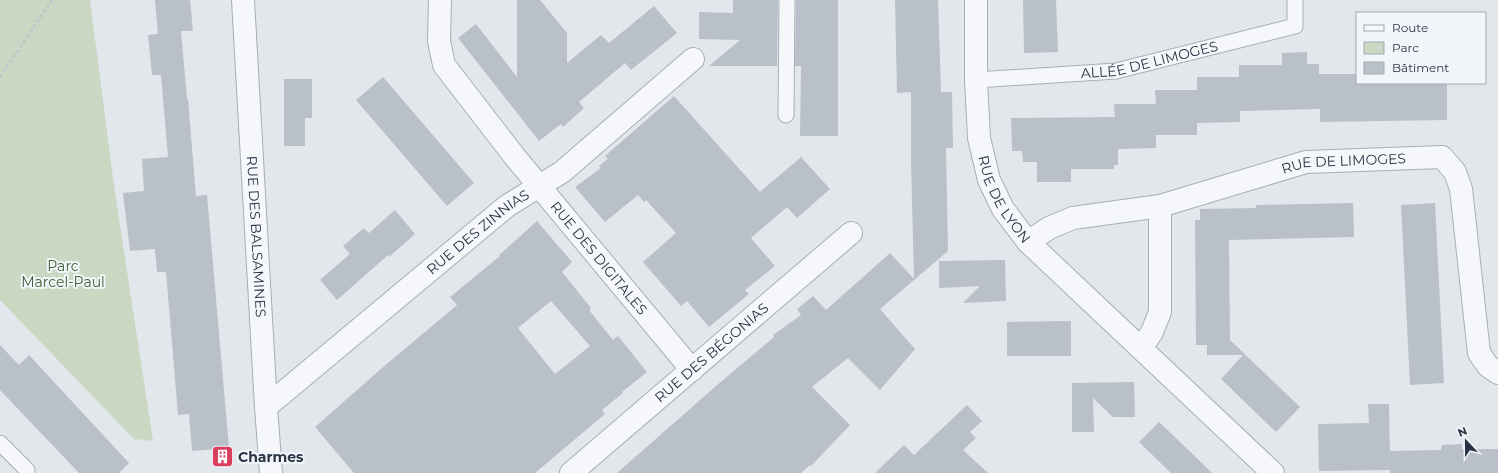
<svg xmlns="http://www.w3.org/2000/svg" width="1498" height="473" viewBox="0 0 1498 473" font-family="Montserrat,sans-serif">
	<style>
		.green { fill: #c9d7c3 }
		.building { fill: #b9c0ca; fill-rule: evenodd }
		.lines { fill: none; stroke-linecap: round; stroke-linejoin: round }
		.service-casing { stroke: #a6aeb7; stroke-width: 17 }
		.minor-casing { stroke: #a6aeb7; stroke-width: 24 }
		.path { stroke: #c0c4cb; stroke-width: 2.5; stroke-dasharray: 3 3; stroke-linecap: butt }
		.service { stroke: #f6f7fa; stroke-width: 15 }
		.minor { stroke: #f6f7fa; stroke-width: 22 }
		.labels { text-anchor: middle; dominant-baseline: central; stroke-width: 4; stroke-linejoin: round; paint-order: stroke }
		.street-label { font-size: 14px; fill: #283446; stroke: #f2f5f9 }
		.park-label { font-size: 14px; fill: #3f6334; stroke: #f2f5f9 }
		.poi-label { font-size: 14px; font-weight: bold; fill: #283446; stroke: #f2f5f9; text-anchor: start }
	</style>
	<rect width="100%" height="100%" fill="#e2e7ec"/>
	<!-- green -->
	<path class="green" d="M0 0H90L114 186 153 441 134 439 0 300Z"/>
	<!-- building -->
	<g class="building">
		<path d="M155 0H190L193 31H181L187 99H188L196 196 207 195 229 448 192 451 189 414 178 415 166 272H157L155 249 130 251 123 193 144 191 142 159 168 157 161 75H152L148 35 158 34Z"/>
		<path d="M517 0H540L567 33V63L601 35 609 43 654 6 677 33 631 70 625 63 579 102 584 108 563 127 561 124 539 141 458 38 476 24 517 77Z"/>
		<path d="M733 0H778L777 66H709L740 40 699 39V12L733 13Z"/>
		<path d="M796 0H838V136H800L801 66H795Z"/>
		<path d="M895 0H938L941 92H952L953 148H946L948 251 880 309 915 349 880 390 848 358 812 387 850 425 811 466 810 465 801 473H617L716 386 774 337 773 335 801 315 797 309 813 296 826 310 890 253 914 279 911 162V92L897 93Z"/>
		<path d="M1023 0H1056L1058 52 1024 53Z"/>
		<path d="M1307 52V64H1319V74H1357V83H1447V120L1320 122V109L1240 111V122L1197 123V135H1156V148L1118 149V165H1114V169H1071V182H1037V162H1023L1022 151H1012L1011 118 1115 117 1114 104H1156L1155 90H1197V77H1239V65H1282V53Z"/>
		<path d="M383 77 474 183 447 206 356 100Z"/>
		<path d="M284 79H312V118H305V146H284Z"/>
		<path d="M674 96 760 192 800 158V156L830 189 797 218 787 207 751 238 775 266 745 290 749 294 709 327 687 301 681 306 643 262 676 233 646 200 644 202 638 195 605 222 575 187 601 168 599 166 608 159 605 156Z"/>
		<path d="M1353 203 1354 237 1229 240 1230 340 1300 407 1276 432 1221 379 1243 355H1207V345H1196L1195 220H1200V209L1256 208V205Z"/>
		<path d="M1435 203 1444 383 1410 385 1401 205Z"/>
		<path d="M395 210 415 234 389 257 388 255 337 300 320 280 350 254 343 246 364 228 369 233Z"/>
		<path d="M537 221 572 262 562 272 591 308 589 310 613 340 618 336 647 372 622 392 623 393 602 410 605 414 535 473H354L315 427 382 368 457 305 450 297 500 256 499 255ZM551 301 590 346 555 374 518 328Z"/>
		<path d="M1005 260 1006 301 963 303 980 286 939 288V261Z"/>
		<path d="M1071 321V356H1007V322Z"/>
		<path d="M0 345 19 365 29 355 129 463 119 473H79L0 390Z"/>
		<path d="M1134 382 1135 417H1113L1093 398 1094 432H1072V383Z"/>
		<path d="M1368 404H1389L1390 459V451L1441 450 1442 445 1462 444V449H1498V473H1390V470L1319 471 1318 424 1369 423Z"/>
		<path d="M967 405 982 421 970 432 976 438 963 450 988 473H875L904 445 914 455Z"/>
		<path d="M1159 422 1177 439 1212 473H1171L1139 442Z"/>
	</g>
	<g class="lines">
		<defs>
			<g id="service">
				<path id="s1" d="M976 80 1116 71 1295 26V0"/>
				<path d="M786 115 787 0"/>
				<path d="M0 443 27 470V473"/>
			</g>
			<g id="minor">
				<path id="s2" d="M243 0 266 407 271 473"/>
				<path id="s3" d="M440 0 439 41 444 65 515 157 692 370"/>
				<path id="s4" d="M976 0V80L979 138 989 180 1003 209 1028 242 1273 473"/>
				<path id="s5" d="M1028 242 1049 228 1073 218 1160 206 1306 162 1442 157 1455 172 1461 189 1479 353 1488 366 1498 373"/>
				<path d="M1141 348 1152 332 1160 312V206"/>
				<path id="s6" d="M266 407 507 206 562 172 693 59"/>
				<path id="s7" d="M571 473 851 233"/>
			</g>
		</defs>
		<!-- service casing -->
		<use href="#service" class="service-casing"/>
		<!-- minor casing -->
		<use href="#minor" class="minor-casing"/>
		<!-- path -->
		<path class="path" d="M0 77 52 0"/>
		<!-- service -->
		<use href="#service" class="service"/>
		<!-- minor -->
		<use href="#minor" class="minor"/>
	</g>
	<!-- icons -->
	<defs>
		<symbol id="building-square" viewBox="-11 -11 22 22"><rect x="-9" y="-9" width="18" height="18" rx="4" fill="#db3d5c" stroke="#f2f5f9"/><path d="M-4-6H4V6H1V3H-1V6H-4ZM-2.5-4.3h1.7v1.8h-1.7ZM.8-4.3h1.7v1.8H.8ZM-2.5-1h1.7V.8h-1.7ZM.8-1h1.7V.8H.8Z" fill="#fff"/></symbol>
	</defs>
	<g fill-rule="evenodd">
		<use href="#building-square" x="210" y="444" width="25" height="25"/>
	</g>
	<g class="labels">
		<!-- street labels -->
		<g class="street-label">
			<text stroke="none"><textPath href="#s1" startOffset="175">ALLÉE DE LIMOGES</textPath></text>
			<text stroke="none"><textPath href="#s5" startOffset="329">RUE DE LIMOGES</textPath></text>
			<text stroke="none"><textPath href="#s4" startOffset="205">RUE DE LYON</textPath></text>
			<text stroke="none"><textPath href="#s6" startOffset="275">RUE DES ZINNIAS</textPath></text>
			<text stroke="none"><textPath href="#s2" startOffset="237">RUE DES BALSAMINES</textPath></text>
			<text stroke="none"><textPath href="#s3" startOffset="313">RUE DES DIGITALES</textPath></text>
			<text stroke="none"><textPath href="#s7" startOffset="185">RUE DES BÉGONIAS</textPath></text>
		</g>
		<!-- park labels -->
		<g class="park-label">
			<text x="63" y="266">Parc<tspan x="63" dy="16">Marcel-Paul</tspan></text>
		</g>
		<!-- poi labels -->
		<g class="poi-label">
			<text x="238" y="457">Charmes</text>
		</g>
	</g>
	<!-- legend -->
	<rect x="1356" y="12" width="130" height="72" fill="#f2f5f9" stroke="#a1a8b1"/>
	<rect x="1364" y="25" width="20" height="6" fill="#f6f7fa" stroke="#a1a8b1"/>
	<text x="1392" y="32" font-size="12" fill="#283446">Route</text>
	<rect x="1364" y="42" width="20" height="12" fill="#c9d7c3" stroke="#a1a8b1"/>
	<text x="1392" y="52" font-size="12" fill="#283446">Parc</text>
	<rect x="1364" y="62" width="20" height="12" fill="#b9c0ca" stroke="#a1a8b1"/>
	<text x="1392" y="72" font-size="12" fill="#283446">Bâtiment</text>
	<!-- north arrow -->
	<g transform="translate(1466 441) rotate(338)" stroke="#f2f5f9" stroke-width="3" paint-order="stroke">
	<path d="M0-3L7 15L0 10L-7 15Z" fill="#283446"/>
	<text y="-6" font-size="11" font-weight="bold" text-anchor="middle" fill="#283446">N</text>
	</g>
</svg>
